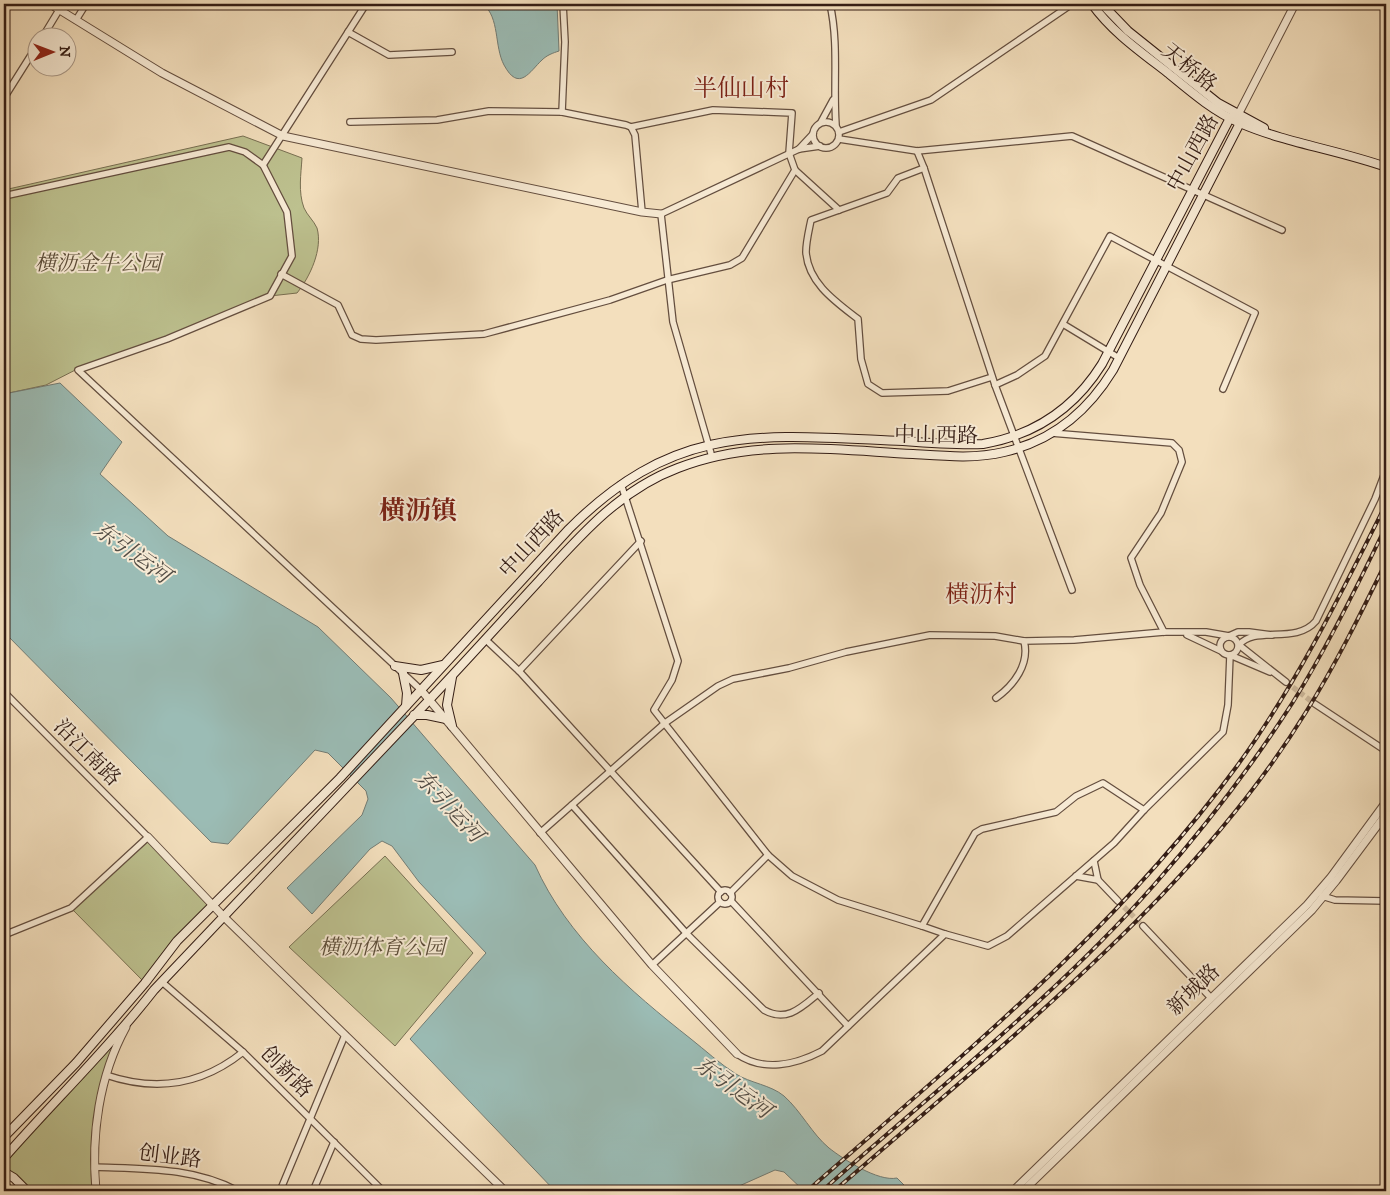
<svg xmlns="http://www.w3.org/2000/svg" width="1390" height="1195" viewBox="0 0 1390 1195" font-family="'IM FELL DW Pica','Noto Serif SC',serif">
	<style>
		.green { fill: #bdc18f; stroke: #786f52 }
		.water { fill: #9bbcb5; stroke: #727c75 }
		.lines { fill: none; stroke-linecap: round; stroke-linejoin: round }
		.minor-tunnel { stroke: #cdb89b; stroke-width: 5.5; stroke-dasharray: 5.5 3; stroke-linecap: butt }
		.minor-casing { stroke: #644e3f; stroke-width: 8 }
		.tertiary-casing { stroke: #644e3f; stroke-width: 9 }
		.secondary-casing { stroke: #341d15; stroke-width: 10 }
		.minor { stroke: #f7ead4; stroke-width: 5.5 }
		.tertiary { stroke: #f7ead4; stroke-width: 7 }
		.secondary { stroke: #f7ead4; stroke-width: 8 }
		.rail-casing { stroke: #341d15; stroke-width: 4 }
		.rail { stroke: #f7ead4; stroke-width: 2; stroke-dasharray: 5.5; stroke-linecap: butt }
		.labels { text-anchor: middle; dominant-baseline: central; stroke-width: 4; stroke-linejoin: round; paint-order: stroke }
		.street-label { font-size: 21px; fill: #341d15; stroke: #f7ead4 }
		.park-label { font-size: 21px; font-style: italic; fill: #5d4e3a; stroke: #f7ead4 }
		.water-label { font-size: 22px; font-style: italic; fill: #534d45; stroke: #f7ead4 }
		.quarter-label { font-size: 24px; fill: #7a1f14; stroke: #f7ead4 }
		.district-label { font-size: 26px; font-weight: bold; fill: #7a1f14; stroke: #f7ead4 }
	</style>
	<rect width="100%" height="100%" fill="#f3dfbd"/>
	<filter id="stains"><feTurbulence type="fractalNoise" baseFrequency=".004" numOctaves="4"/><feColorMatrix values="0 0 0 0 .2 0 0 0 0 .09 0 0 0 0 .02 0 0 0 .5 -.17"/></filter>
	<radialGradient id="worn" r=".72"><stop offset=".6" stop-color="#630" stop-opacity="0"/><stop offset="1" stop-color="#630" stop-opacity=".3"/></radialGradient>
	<!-- green -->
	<g class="green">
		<path d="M243 136 302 158C301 174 298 192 304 208 307 215 314 221 317 228 323 249 310 277 297 293L270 296 150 345 87 364 46 385 4 394V190Z"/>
		<path d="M148 837 213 903 145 983 71 908Z"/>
		<path d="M385 856 473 953 395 1046 289 947Z"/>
		<path d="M129 1022 115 1049 96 1127V1191H27L4 1171V1158Z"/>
	</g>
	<!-- water -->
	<g class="water">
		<path d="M483 4H557L559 51C553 53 547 55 542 60 530 71 519 93 504 65 494 46 500 18 483 4Z"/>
		<path d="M60 383 122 442 100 474 168 536 318 627 391 698 535 865C567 937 630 991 691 1039 705 1050 720 1064 736 1074 750 1083 771 1085 784 1096 801 1111 812 1134 829 1148 843 1159 878 1182 897 1178L910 1191H804L784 1172 775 1170 728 1191H555L410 1039 486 953 419 882 392 846 382 841 370 849 312 914 287 888 362 815 368 799 366 791 328 753 315 750 228 844 211 842 4 632V394Z"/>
	</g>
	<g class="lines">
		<!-- minor-tunnel -->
		<g class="minor-tunnel">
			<path d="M1286 682 1315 704"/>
			<path d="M1118 901 1143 926"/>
		</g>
		<defs>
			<g id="minor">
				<path d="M830 4C839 44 833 84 836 125"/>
				<path d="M76 20 86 4"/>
				<path d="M348 32 389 55 452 52"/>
				<path d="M42 38 59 10"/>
				<path d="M4 98 38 44"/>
				<path d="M562 112 565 42 563 4"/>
				<circle cx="826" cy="135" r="13"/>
				<path d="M350 122 437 120 489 111 562 112 626 125 631 127 635 135 642 212"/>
				<path d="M821 122 833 100"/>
				<path d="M839 132 931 100 1072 4"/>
				<path d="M839 139 917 151 1072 136 1282 230"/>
				<path d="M799 149 813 134"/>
				<path d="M917 151 924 168 995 385 1072 590"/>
				<path d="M263 165 366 4"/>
				<path d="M924 168 898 178 887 193 811 220C809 230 806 242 806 252 808 283 836 302 858 319L861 359 868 384 882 393 948 391 992 377"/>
				<path d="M795 170 839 210"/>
				<path d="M4 196 229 147 245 152 263 165 287 212 292 256 270 296 167 339 78 370 421 690"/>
				<path d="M281 274 338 305 352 335 361 339 376 340 484 334 610 300 667 280 730 265 742 258 795 170 789 153 792 113 713 110 631 127"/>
				<path d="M1063 324 1119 358"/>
				<path d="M995 385 1017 375 1045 356 1110 236 1255 313 1223 389"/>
				<path d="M1051 433 1172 443 1179 450 1182 462 1161 513 1131 558 1140 585 1164 632"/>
				<path d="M712 457 673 322 661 214 799 149 820 146"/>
				<path d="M621 484 678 661 672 680 654 710 768 855 792 876 838 900 922 926"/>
				<path d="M1187 635 1221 651"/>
				<circle cx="1229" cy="646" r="9"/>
				<path d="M485 639 519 671 721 892"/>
				<path d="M519 671 641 541"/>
				<path d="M1286 682 1239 645C1255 625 1296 645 1316 621L1375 499 1386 470"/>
				<path d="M4 692 148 837 71 908 4 935"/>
				<path d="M996 698C1014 685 1030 664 1024 641"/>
				<path d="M1315 704 1386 751"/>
				<path d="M572 805 687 934 764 1010C787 1023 802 1007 819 993"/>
				<path d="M540 833 665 723 718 686 733 679 789 668 846 652 930 635 995 636 1024 641 1074 640 1164 632H1206L1229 636 1238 632H1249L1272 635"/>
				<path d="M1076 876 1098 880 1094 861"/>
				<path d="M1098 880 1118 901"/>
				<circle cx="725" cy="897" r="7"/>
				<path d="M730 893 768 855"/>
				<path d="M1322 896 1335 900 1386 901"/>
				<path d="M731 901 848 1026"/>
				<path d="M1143 926 1211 998"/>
				<path d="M945 934 922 926 975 833 982 829 1056 812 1076 796 1103 783 1144 810"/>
				<path d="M652 965 720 902"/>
				<path d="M162 982 243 1052 383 1191"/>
				<path d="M737 1054C763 1072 795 1065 822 1051L945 934 988 946 1007 936 1114 843 1144 810 1223 732 1228 705 1230 655 1270 672"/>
				<path d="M106 1075C156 1092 202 1085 243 1052"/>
				<path d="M95 1167C144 1169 193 1167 238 1191"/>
				<path d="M280 1191 345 1035"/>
				<path d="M313 1191 334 1142"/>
			</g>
			<g id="tertiary">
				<path d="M50 4 162 73 283 136 642 212 661 214"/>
				<path d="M1239 113 1295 4"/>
				<path d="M421 690 652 965 737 1054"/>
				<path d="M148 837 224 917 505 1191"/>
				<path d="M96 1191C91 1135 99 1076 126 1027"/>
				<path d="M1013 1191 1307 905 1331 877 1386 802"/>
				<path d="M1023 1191 1312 910 1336 881 1386 814"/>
			</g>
			<g id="secondary">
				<path d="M1092 4C1112 32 1141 52 1168 73 1191 92 1213 111 1240 123 1286 143 1338 150 1386 167"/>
				<path d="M1102 4 1128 31 1218 103 1264 128"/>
				<path d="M395 666 421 670 443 665"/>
				<path d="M403 673 407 693 406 706"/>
				<path d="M414 715H427L446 719"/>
				<path d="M452 726 447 705 452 677"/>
				<path d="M4 1137 76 1063 145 983 177 941 340 778 569 529C677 421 763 435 903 441 929 443 956 445 983 444 1035 435 1074 409 1102 364L1230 118 1239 113"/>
				<path d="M4 1158C53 1102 108 1049 154 990 246 893 338 796 431 698 467 660 502 621 538 582 579 537 619 490 678 468 754 438 835 450 913 454 944 456 975 459 1004 452 1052 441 1088 411 1113 370L1240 123 1239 113"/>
				<path d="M4 1172 14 1178 27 1191"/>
				<path d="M4 1185 10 1191"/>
			</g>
		</defs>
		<!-- minor casing -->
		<use href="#minor" class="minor-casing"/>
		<!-- tertiary casing -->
		<use href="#tertiary" class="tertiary-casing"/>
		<!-- secondary casing -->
		<use href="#secondary" class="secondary-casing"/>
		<!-- minor -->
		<use href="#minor" class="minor"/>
		<!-- tertiary -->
		<use href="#tertiary" class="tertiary"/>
		<!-- secondary -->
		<use href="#secondary" class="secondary"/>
		<defs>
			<g id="rail">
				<path d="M807 1191C960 1057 1115 932 1237 766 1296 685 1341 594 1386 504"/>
				<path d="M822 1191C934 1091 1054 998 1154 885 1204 828 1252 766 1293 702 1328 646 1358 585 1386 526"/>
				<path d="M834 1191C887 1146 939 1100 992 1055 1108 953 1224 845 1306 712 1336 664 1361 613 1386 562"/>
			</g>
		</defs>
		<!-- rail casing -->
		<use href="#rail" class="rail-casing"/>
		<!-- rail -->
		<use href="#rail" class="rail"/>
	</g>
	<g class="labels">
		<!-- street labels -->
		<g class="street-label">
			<text transform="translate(1189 68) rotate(39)">天桥路</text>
			<text transform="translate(1193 153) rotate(-61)">中山西路</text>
			<text transform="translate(936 436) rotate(1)">中山西路</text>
			<text transform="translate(532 544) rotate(-47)">中山西路</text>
			<text transform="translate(87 753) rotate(45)">沿江南路</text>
			<text transform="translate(1194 990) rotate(-44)">新城路</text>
			<text transform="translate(286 1072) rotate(45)">创新路</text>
			<text transform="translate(170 1157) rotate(7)">创业路</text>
		</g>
		<!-- park labels -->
		<g class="park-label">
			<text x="98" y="264">横沥金牛公园</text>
			<text x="382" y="948">横沥体育公园</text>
		</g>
		<!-- water labels -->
		<g class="water-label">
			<text transform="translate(132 553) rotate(36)">东引运河</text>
			<text transform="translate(449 807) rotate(47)">东引运河</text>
			<text transform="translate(733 1088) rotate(36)">东引运河</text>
		</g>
		<!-- quarter labels -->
		<g class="quarter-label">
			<text x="741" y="89">半仙山村</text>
			<text x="981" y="595">横沥村</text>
		</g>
		<!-- district labels -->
		<g class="district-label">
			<text x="418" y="511">横沥镇</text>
		</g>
	</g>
	<!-- margin -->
	<rect width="1390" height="1195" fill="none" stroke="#f3dfbd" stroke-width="20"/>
	<rect x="5" y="5" width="1380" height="1185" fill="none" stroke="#341d15" stroke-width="2.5"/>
	<rect x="10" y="10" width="1370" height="1175" fill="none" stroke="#341d15"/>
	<!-- north arrow -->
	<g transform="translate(52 52) rotate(89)"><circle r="24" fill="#f7ead4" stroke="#a99888"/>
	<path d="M0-4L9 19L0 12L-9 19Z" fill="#8f2418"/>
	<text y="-8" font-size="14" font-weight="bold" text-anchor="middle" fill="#341d15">N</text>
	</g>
	<rect width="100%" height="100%" filter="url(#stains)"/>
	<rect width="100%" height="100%" fill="url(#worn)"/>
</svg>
